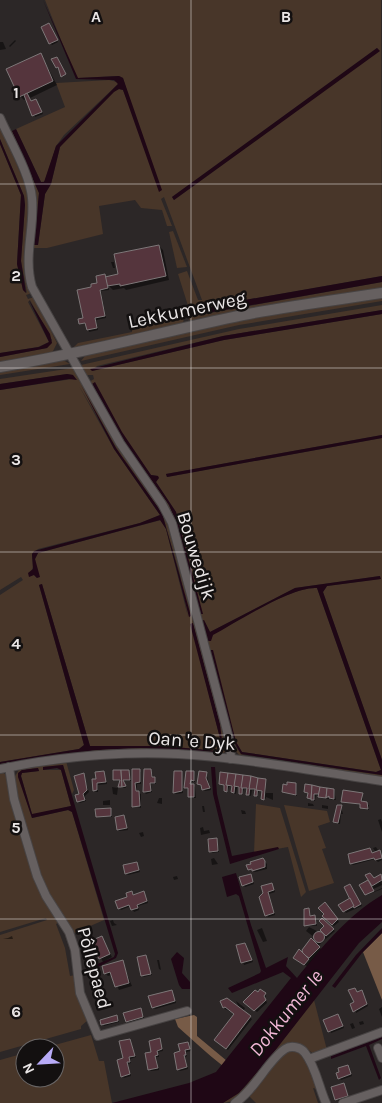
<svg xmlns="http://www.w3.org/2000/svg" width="382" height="1103" viewBox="0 0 382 1103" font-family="Karla,sans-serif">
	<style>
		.green { fill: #483629; fill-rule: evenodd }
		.forest { fill: #775b47 }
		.water { fill: #1f0715 }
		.shadow { fill: #0007 }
		.building { fill: #55353d; stroke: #7d7778 }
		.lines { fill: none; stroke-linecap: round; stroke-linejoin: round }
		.street-casing { stroke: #474343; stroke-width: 10 }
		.secondary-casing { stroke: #474343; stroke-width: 12 }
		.street { stroke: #666060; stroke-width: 8 }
		.secondary { stroke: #666060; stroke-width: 10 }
		.grid { fill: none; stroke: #eae6e6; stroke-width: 1; stroke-opacity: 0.55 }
		.labels { text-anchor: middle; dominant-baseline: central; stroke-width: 5; stroke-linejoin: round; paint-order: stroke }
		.street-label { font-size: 19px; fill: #eae6e6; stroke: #131010 }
		.water-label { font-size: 20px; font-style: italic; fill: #f2b8d7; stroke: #131010 }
		.grid-label { font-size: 16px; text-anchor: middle; font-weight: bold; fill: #eae6e6; stroke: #131010; stroke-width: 5; stroke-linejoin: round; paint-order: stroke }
	</style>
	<rect width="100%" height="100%" fill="#2c2727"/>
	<!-- green -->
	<g class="green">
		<path d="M45 0H381L382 276 239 301 190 312 178 274 187 271 198 300H202L164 197 161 199 172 226H167L162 210 141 208 135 200 99 206 103 234 47 248H32L35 208 9 133 12 131 39 193 34 245H38L45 194 51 184 60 147 65 140 114 91 119 89 123 90 137 124 123 78 119 76 78 78 75 75ZM377 48 379 51 174 200 172 197Z"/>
		<path d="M109 80 117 82 118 84 64 135 56 146 46 181 41 182 16 129 65 107 56 83Z"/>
		<path d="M0 124 29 194 32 293 26 295 28 299 34 297 57 343 52 353 0 363V357L47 348 52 340 30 300 28 302 49 342 38 347 0 353V144L21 195 17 264 23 290 27 293 21 261 25 205 24 196 0 139Z"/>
		<path d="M173 231 187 267 177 268 169 232Z"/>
		<path d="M382 282V289L191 322 188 317Z"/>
		<path d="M382 296V301L239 325 81 361 85 356 257 317Z"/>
		<path d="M382 305V310L223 336 97 366 92 371 224 340 382 314V435L166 474 167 477 382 438V760L323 592 327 586 380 579V576L295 588 210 632 204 620 210 641 213 634C237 622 291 586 317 588L381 770 376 772 242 752 236 742 210 650 236 747 241 754 245 756 382 775V778L240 756 233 748 174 520 133 458 89 382 94 379 93 375H86L81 365 239 329ZM92 384 127 442 151 475 158 476 156 482 176 512 201 614 177 524 169 505 114 425Z"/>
		<path d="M184 317 183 324 77 349 74 347 78 343 132 332V329Z"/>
		<path d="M63 360 70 364 0 375V371Z"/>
		<path d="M73 368 118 446 157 502 169 524 227 746 225 752 220 755 177 752 0 767V764C46 755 94 748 142 748 168 748 193 752 219 752L224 747 191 624 221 742V749L217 751 164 746H90L42 584 39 585 84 745 79 749 0 762V595L23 580 21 577 0 590V390L72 379 73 375 67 374 0 384V379ZM79 386 124 461 162 513 180 575 188 617 166 529 161 520 38 553 35 559 37 578 31 572 33 567 32 554 38 549 140 523 160 515 114 449Z"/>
		<path d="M66 761 74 790 72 794 63 765 43 767V770H61L71 806 34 815 32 814 21 776 22 773 39 771 38 768 22 770 18 774 32 818 68 810 72 812 104 920 72 934 43 885 16 799 14 778 20 768Z"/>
		<path d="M0 771 5 774 31 864 61 921 56 924 65 948 70 976 75 975 78 995 88 1020 81 1026V1029L0 1052V935L47 920 46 918 0 932Z"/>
		<path d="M256 804 280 808 306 892 301 897 288 847 254 853Z"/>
		<path d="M284 805 327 811 330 822 318 826 326 848 322 849 334 883 309 891Z"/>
		<path d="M314 1000 327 1050 314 1054 301 1045 290 1043 254 1083 234 1101 223 1103 244 1088Z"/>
		<path d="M91 1035 99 1061H104L112 1103H0V1060L25 1053V1078H55V1048H44Z"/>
		<path d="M289 1051C309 1050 312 1074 317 1089L313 1088 318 1103H256L249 1096 282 1055Z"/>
	</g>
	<!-- forest -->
	<g class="forest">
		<path d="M382 933V1000L363 952Z"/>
		<path d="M194 1015 197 1017V1036L227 1061 223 1066C207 1054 192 1039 178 1027L175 1019Z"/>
	</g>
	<!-- water -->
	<g class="water">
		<path d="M43 0 78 78 119 76 123 78 162 190 159 192 123 90 119 89 114 92 60 147 51 184 45 194 38 245H34L39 193 12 131 16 129 41 182H44L56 146 118 84 114 80 76 79Z"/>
		<path d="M377 48 380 51 174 200 172 197Z"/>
		<path d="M0 139 24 196 25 205 21 261 26 293 23 290 17 264 21 195 0 144Z"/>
		<path d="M382 276V282L190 316V312L239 301Z"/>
		<path d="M29 300 50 334 52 343 47 348 0 357V353L39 347 49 342Z"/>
		<path d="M382 310V314L224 340 92 371 90 369 223 336Z"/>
		<path d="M67 374 73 375 77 380 69 379 0 390V384Z"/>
		<path d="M95 382 122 432 151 475 158 476 159 478 156 482 176 512 203 614H200L177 524 169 505 125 443 92 384Z"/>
		<path d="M81 385 116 448 162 513 191 616 189 617 166 529 160 520 38 553 35 559 40 577 37 578 34 575 29 577 28 573 33 569 32 554 34 551 140 523 160 515 114 449Z"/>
		<path d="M382 435V438L167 477 166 474Z"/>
		<path d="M380 576 381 579 327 586 323 592 382 760V775L241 754 234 742 210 650H213L236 742 242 752 376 772 381 770 317 588C292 586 237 622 213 635L211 641H208L202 621 204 620 210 632 295 588Z"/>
		<path d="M42 584 90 746H164L217 751 221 749V742L190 624 193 623 220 724 223 749 216 752 141 748 97 750 0 764V762L79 749 84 745 39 585Z"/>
		<path d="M63 765 118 953 116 958 96 968 95 965 114 957 115 954 72 812 68 810 32 818 18 777V773L22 770 38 768 39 771 22 773 21 776 32 814 71 806 61 770 57 768 43 770V767Z"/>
		<path d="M211 767H215L217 794 232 856 278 847 279 849 230 864 213 794Z"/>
		<path d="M236 873 251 925 266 968 288 957 286 966 297 978C321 948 348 915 382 895V922L359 943 267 1061 239 1093 223 1103H112L189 1083 216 1072 291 978 283 972 232 993 228 988 260 973 261 971 239 896 236 894 227 897 222 877Z"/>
		<path d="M382 928V933L362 953 335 988 332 986 356 955Z"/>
		<path d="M177 952 184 958 182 973 190 982V989H182L179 985 171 959Z"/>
		<path d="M382 1035V1039L369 1045 381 1078 379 1080 366 1046 331 1059V1055Z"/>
	</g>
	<!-- shadow -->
	<g class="shadow">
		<path d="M49 24 58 42 52 45 50 43Z"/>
		<path d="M15 40 16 41 10 47 9 46Z"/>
		<path d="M0 42H3L6 49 0 50Z"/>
		<path d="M41 55 57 85 30 98 32 102H37L43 114 35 117 27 99 24 100 20 96Z"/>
		<path d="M159 246 163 250 169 280 126 290 124 288 113 290 108 285 109 290 101 291 106 318 96 320 98 330 89 332 87 325 80 323 84 319 93 288 104 275 107 278 119 275Z"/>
		<path d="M111 262H114L115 268H113Z"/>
		<path d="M134 770 141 772V784H137V792L141 794V808L133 806Z"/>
		<path d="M151 770 156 784H151L152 792 146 794 144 792Z"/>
		<path d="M129 771 131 781H124L126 788H121V781L114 780Z"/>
		<path d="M104 772 107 784 98 785V792H96L94 790 97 780Z"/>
		<path d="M194 772 195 782H192V785L195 787 196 798H191L189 789 185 788Z"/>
		<path d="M181 773 183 793 176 794 174 792Z"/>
		<path d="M206 773 211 790 205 791 199 784Z"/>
		<path d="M83 775 89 792 85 796 86 801 80 803 78 801Z"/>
		<path d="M265 780 266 793H273V800L266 797V799L262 796 263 792 259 791 257 797 256 791 252 790 251 796 247 794 248 789H244L242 795 241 788H237L236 794 232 792 233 787H229L227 793 226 786 220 784Z"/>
		<path d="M296 784 297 796 283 792Z"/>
		<path d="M306 786 334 790 336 800 321 798 316 795 315 801 310 800 309 794 305 792Z"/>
		<path d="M112 787 118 788 117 795 113 794Z"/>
		<path d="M362 794 363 803 369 805V810L363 809 362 805 343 801Z"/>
		<path d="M159 798H162V804L157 803Z"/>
		<path d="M110 800V805H103V801Z"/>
		<path d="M308 803 313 804 314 806H308Z"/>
		<path d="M322 805 328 806V809L322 808Z"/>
		<path d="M202 806H204L205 812H203Z"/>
		<path d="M341 807 343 814H341L340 824 336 823 334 821Z"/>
		<path d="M110 809 112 817 97 816Z"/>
		<path d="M241 810 245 811 246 814H242Z"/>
		<path d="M123 817 128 830 120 831 118 830Z"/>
		<path d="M381 819 382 822V832L378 820Z"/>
		<path d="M203 827 204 831 209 830 210 833 201 835 200 828Z"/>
		<path d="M139 833 143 832 144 836 141 837Z"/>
		<path d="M217 840 219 852 212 853 211 851Z"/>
		<path d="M376 847 382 856V860L378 862 375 859 353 865 351 863 370 850 373 854 376 853 373 848Z"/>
		<path d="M214 858 218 864 212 865 211 859Z"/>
		<path d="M262 859 267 864V869L255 872 249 869 248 866 254 861Z"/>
		<path d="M136 863 140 872 128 875 126 873Z"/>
		<path d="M250 875 254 884 245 887 243 885Z"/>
		<path d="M177 876 178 879 174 880 173 877Z"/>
		<path d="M381 876 382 885 365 893 361 885Z"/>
		<path d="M272 884 275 892 269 894 275 915 268 917 260 898Z"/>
		<path d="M350 885 362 906 346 913 340 905 351 899Z"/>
		<path d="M382 888V889L367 895Z"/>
		<path d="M132 892 134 896 143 892 148 903 138 906 139 910 134 912 131 906 121 910 119 908Z"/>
		<path d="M327 905 339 922 334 926 328 921 320 908Z"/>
		<path d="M308 909 311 917 316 918 317 926 305 925Z"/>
		<path d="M113 920 114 923 117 925 112 926 110 921Z"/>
		<path d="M322 920 335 931 318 946 321 949 307 966 296 960 304 954 308 943 314 937 306 931 309 927 319 932 325 926Z"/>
		<path d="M262 928 267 941 263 942 257 930Z"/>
		<path d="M12 936 13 939H3L8 938Z"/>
		<path d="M101 937 112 957 103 962 92 942Z"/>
		<path d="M245 944 253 962 244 965 238 946Z"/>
		<path d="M146 956 152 975 144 977 143 975Z"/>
		<path d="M157 960H159L161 970 159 969Z"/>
		<path d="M122 962 132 986 119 990 112 975 108 976 105 973Z"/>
		<path d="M355 989 357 993 363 994 368 1006 356 1013Z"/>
		<path d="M172 991 176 1003 155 1009 153 1007Z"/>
		<path d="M261 991 266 996 265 998 267 1003 257 1012 245 1002Z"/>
		<path d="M236 1001 245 1008 243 1012 252 1019 228 1050 217 1041 235 1014 225 1009 222 1002 239 1008Z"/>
		<path d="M382 1007V1017L379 1009Z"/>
		<path d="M141 1009 144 1018 128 1023 127 1021Z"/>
		<path d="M116 1016 119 1022 104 1026 103 1024Z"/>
		<path d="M338 1016 344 1028 331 1033 325 1021Z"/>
		<path d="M363 1021 364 1024 360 1025 359 1022Z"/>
		<path d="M353 1023 355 1028 352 1029 350 1024Z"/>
		<path d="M159 1039 163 1051 158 1052 159 1057H156L159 1070 151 1071 150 1069 153 1053Z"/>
		<path d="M130 1040 136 1057 130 1059 131 1063 128 1064 131 1076 124 1078 122 1076Z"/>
		<path d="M188 1043 191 1051 186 1052 187 1056 185 1057 188 1069 180 1071 178 1069 181 1052Z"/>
		<path d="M348 1066 352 1076 341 1080 339 1078Z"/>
		<path d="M344 1084 349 1098 338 1101 333 1088Z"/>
	</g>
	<!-- building -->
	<g class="building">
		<path d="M49 23 58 40 49 44 41 27Z"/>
		<path d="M41 53 53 81 19 97 6 69Z"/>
		<path d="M57 57 66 74 61 77 58 67 56 68 51 59Z"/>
		<path d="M27 93 31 101 36 99 42 112 32 116 24 95Z"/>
		<path d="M159 245 166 276 120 286V284L107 286 105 277 118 274 114 254Z"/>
		<path d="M105 274 108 288 100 290 105 316 95 318 97 328 87 330 85 323 79 324 78 319 83 318 77 290 91 287V284L97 283 96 276Z"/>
		<path d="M132 769H140V782L135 783 136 791H139L140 806 132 807Z"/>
		<path d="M144 769H151L152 777H155V783H150L151 791 145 792H143Z"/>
		<path d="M113 770H121L122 787H118L120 780H113Z"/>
		<path d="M121 770H129L130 780H123L126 786 122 787Z"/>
		<path d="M104 771 106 782 97 783V790L93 791 92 779H96L95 772Z"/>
		<path d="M174 771H182V791L173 793Z"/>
		<path d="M186 771H194V781L191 780 190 784H194V797H188V788H184Z"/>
		<path d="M199 771 207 772 206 778 210 788 202 790 201 785 197 784Z"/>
		<path d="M220 772 228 773 227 792 224 791V785L219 784Z"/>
		<path d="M84 773 87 790 83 794 85 800 77 802 75 795 79 794 74 776Z"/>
		<path d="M228 773 236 774 234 793 231 792 232 786 226 785Z"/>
		<path d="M236 774 243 775 242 794H239V787L234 786Z"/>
		<path d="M243 775 251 776 249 795H246L247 788H241Z"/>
		<path d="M251 776 258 778 257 796H254L255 789H249Z"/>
		<path d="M258 778 266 779 264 800 261 799 262 791 256 790Z"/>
		<path d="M287 782 296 783V795L282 792 283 784 287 785Z"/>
		<path d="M305 784 312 785 311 799 307 798 308 793 304 792Z"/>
		<path d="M312 785 320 787 319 794H314V800H311Z"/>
		<path d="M320 787 327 788 326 798 318 797Z"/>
		<path d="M327 788 334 789V799L329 798V796L326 798Z"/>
		<path d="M343 790 363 793 361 801 367 802 368 809 360 808V804L341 802Z"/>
		<path d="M337 805H342L338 823 333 822Z"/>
		<path d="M111 808V816L96 817 95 809Z"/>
		<path d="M124 815 127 828 117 830 115 817Z"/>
		<path d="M217 838 218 851 209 852 208 839Z"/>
		<path d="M370 848 372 853 380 850 382 858 375 860 374 858 350 864 348 854Z"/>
		<path d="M263 858 265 861V867L252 871V869L248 870 246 865 251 864 250 862Z"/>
		<path d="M137 862 139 870 125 874 123 865Z"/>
		<path d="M370 873 374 878 381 874 382 880 372 886 365 875Z"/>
		<path d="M251 874 253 882 242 886 239 877Z"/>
		<path d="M368 880 374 891 365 895 359 885Z"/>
		<path d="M272 883 274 890 268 892 274 913 265 916 259 897 263 893 261 886Z"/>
		<path d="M350 884 361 904 354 908 344 887Z"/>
		<path d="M132 891 133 895 144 891 147 901 137 905 138 908 131 910 129 905 118 909 115 901 127 897 126 893Z"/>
		<path d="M350 898 354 906 343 912 338 905Z"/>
		<path d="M325 902 338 919 332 925 322 916 324 914 318 908Z"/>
		<path d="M309 908 310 916 315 915 316 924 304 926V909Z"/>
		<path d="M322 918 334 929 326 936 320 930 324 926 319 921Z"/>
		<circle cx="319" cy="937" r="5.5"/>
		<path d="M102 936 110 954 99 959 90 941Z"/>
		<path d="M311 938 320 947 309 958 303 954 302 950Z"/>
		<path d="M245 943 252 960 241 963 236 945Z"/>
		<path d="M299 949 309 959 304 965 293 958Z"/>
		<path d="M146 955 151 974 141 976 137 957Z"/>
		<path d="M123 960 129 983 115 987 110 972 104 974 102 966Z"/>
		<path d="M355 988 357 992 362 990 367 1004 353 1012 350 1004 354 1002 348 990Z"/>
		<path d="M260 989 266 993 264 996 266 1000 254 1011 243 1002 255 990 258 992Z"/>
		<path d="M172 990 175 1001 152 1008 148 996Z"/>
		<path d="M227 998 251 1016 226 1049 214 1040 234 1014 225 1007 223 1008 220 1001Z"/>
		<path d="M141 1008 143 1017 126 1022 123 1013Z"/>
		<path d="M338 1014 343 1026 328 1032 323 1020Z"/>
		<path d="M117 1015 118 1021 101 1025 100 1020Z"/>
		<path d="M160 1038 162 1049 157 1051 158 1055 155 1056 158 1068 148 1070 145 1053 151 1052 149 1041Z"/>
		<path d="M130 1039 135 1056 129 1057 130 1062H127L130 1074 121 1077 117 1060 123 1058 119 1041Z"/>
		<path d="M188 1042 190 1049 185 1050 186 1055H184L187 1067 177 1070 174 1053 180 1051 178 1044Z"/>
		<path d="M348 1065 351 1074 338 1079 336 1073 339 1072 338 1068Z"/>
		<path d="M344 1083 348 1096 335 1100 331 1087Z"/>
	</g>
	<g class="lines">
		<defs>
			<g id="street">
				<path d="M0 118C10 141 30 174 32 198 35 228 23 256 32 287L120 443 162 504 172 523 225 723 230 743 231 759"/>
				<path d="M9 767 14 799 37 876 46 896 69 932 75 950 80 993 98 1036 187 1011"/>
				<path d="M0 769C58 757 119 751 178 754 246 758 314 771 382 781"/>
				<path d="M378 1048 382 1058"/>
				<path d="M309 1059 382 1032"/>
				<path d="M235 1103C255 1090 268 1060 285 1049 291 1045 301 1047 305 1053 316 1067 319 1088 326 1103"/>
				<path d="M343 1103 382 1090"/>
			</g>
			<path id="secondary" d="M0 367C82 354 161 332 243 315 289 306 336 300 382 293"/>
		</defs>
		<!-- street casing -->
		<use href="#street" class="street-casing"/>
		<!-- secondary casing -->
		<use href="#secondary" class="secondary-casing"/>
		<!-- street -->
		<use href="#street" class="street"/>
		<!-- secondary -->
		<use href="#secondary" class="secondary"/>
	</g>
	<!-- grid -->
	<path class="grid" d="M191 0V1103M0 184H382M0 368H382M0 552H382M0 735H382M0 919H382"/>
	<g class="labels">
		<!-- street labels -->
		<g class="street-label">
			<text transform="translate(187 310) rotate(-12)">Lekkumerweg</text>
			<text transform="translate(196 556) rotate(73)">Bouwedijk</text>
			<text transform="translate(192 741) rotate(4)">Oan 'e Dyk</text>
			<text transform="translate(94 968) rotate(75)">Pôllepaed</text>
		</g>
		<!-- water labels -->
		<g class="water-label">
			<text transform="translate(286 1013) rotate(-51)">Dokkumer Ie</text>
		</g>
	</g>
	<g class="grid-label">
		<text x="96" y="22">A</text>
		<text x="286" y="22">B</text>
		<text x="16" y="98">1</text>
		<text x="16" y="281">2</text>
		<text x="16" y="465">3</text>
		<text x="16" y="649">4</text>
		<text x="16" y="833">5</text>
		<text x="16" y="1017">6</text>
	</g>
	<!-- north arrow -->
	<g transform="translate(40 1063) rotate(245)"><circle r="24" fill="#131010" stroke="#696666"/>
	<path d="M0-4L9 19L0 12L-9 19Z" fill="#b8abf7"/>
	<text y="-8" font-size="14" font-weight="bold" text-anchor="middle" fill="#eae6e6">N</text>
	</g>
</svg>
